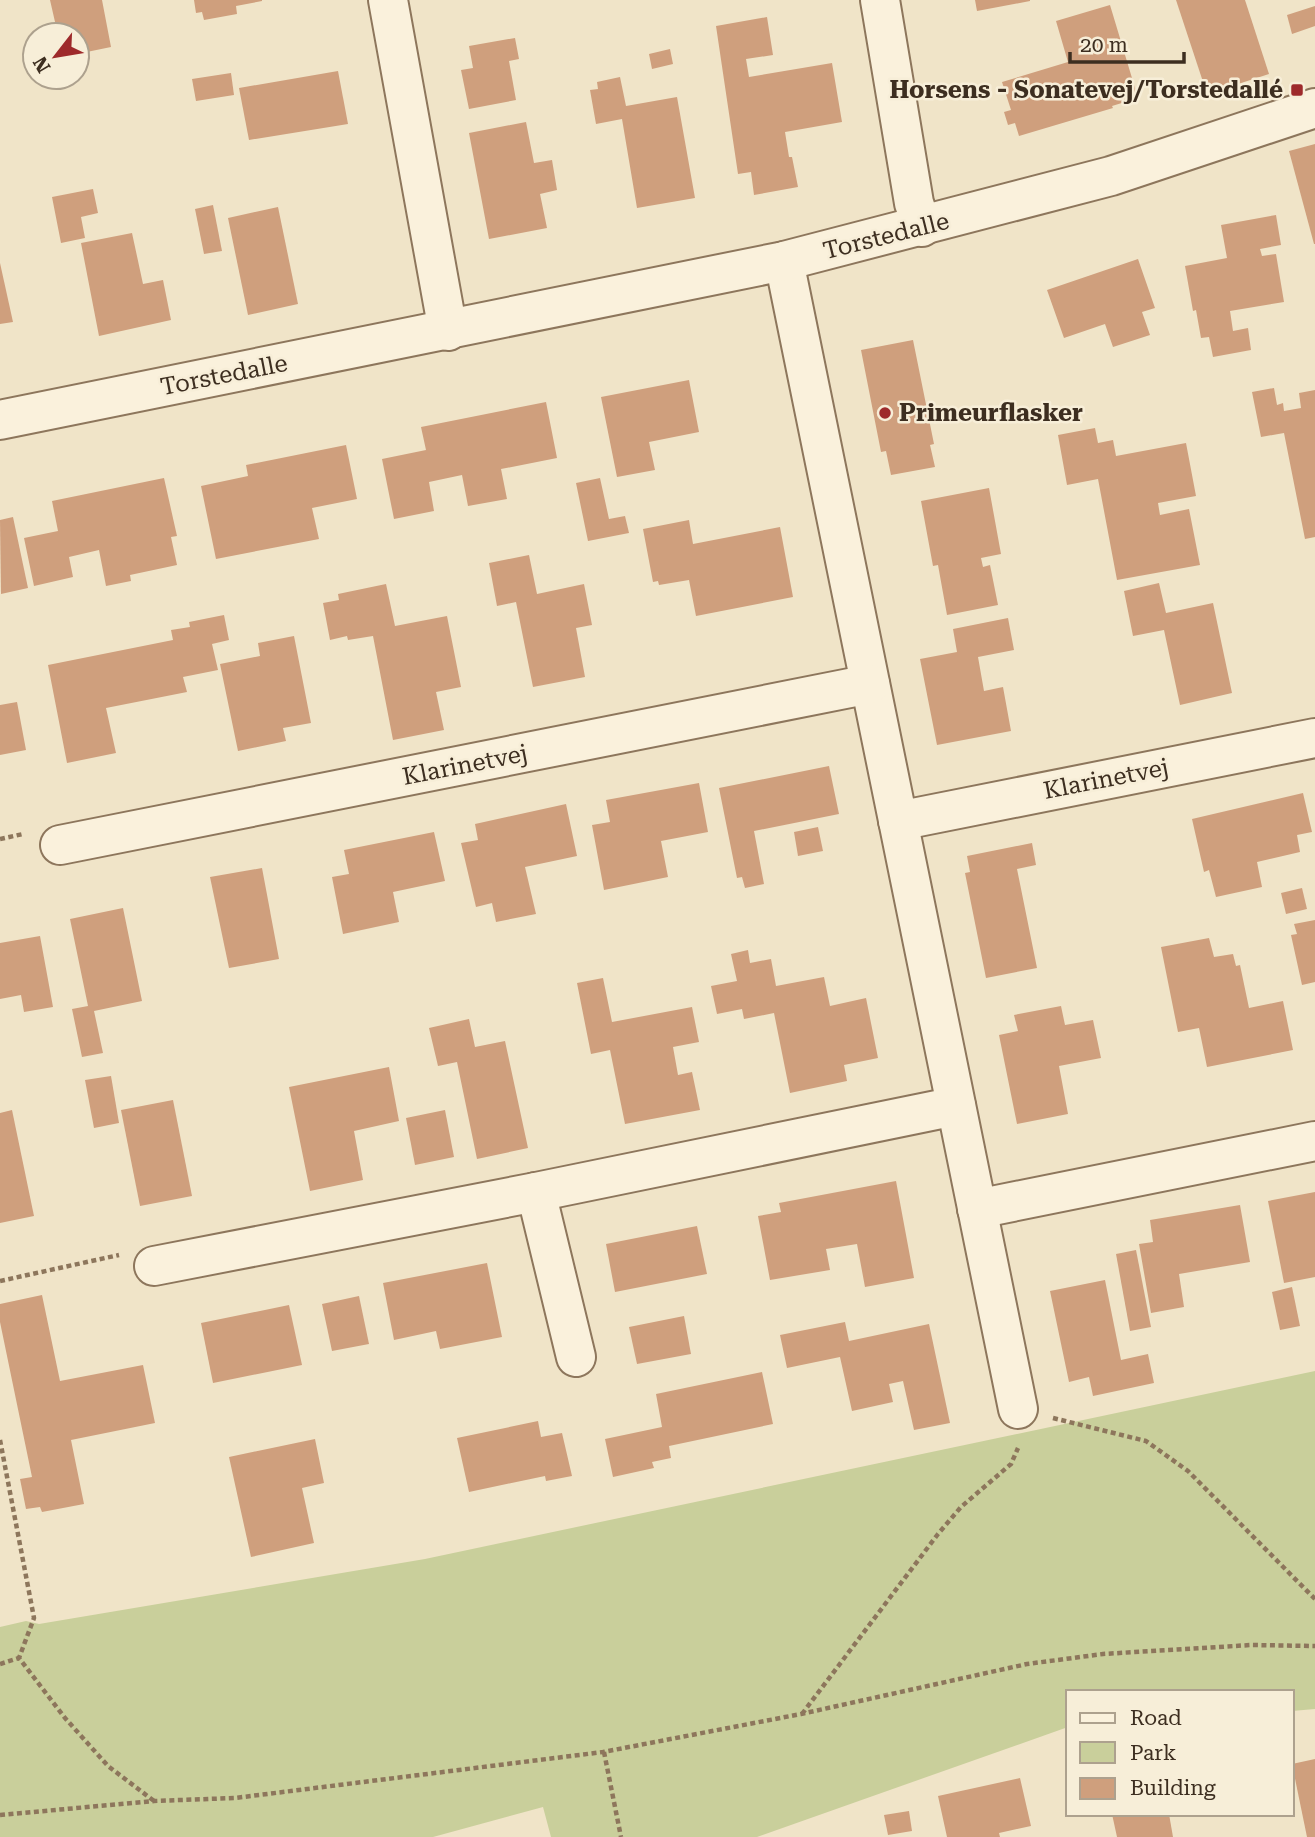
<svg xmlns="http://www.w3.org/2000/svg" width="1315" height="1837" viewBox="0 0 1315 1837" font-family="'Roboto Serif',serif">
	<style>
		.green { fill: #c9cf9b }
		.building { fill: #cf9f7d }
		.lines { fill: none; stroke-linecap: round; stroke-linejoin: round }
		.minor-casing { stroke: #8d765c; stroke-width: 42 }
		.tertiary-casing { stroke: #8d765c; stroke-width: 42 }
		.path { stroke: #8d765c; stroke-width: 4.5; stroke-dasharray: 5 3.5; stroke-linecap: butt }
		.minor { stroke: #faf1dc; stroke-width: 38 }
		.tertiary { stroke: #faf1dc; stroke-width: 38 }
		.poi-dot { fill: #9e2a2b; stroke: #f7eed8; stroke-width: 2.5 }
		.labels { text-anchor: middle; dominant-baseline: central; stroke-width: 5; stroke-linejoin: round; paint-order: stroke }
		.poi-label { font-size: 24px; font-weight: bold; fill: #3d2e20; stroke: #f7eed8; text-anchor: end }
		.street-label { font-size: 24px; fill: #3d2e20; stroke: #f7eed8 }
	</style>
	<rect width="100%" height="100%" fill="#f0e4c8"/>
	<!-- green -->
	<path class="green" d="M1315 1371V1709L1292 1711V1692H1068V1727L757 1837H551L543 1807 433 1837H0V1627L26 1621 39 1624 425 1559Z"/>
	<!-- building -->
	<g class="building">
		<path d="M50 0H102L111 47 77 54V35H58Z"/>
		<path d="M194 0H262V1L236 6 237 14 204 20 202 12 196 13Z"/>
		<path d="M975 0H1030V1L977 11Z"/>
		<path d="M1176 0H1245L1269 74 1207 94Z"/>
		<path d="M1110 5 1138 98 1112 106 1113 108 1019 136 1015 123 1008 125 1004 112 1011 110 1002 82 1068 62 1056 21Z"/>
		<path d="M1315 6V26L1292 34 1287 15Z"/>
		<path d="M767 17 773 55 746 59 749 77 832 63 842 122 785 132 789 157H792L798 187 754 195 751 172 738 174 716 26Z"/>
		<path d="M515 38 519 59 509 61 516 100 469 109 461 70 473 68 469 46Z"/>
		<path d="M670 49 673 64 652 69 649 54Z"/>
		<path d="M338 71 348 124 249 140 239 88Z"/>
		<path d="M231 73 234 95 196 101 192 79Z"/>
		<path d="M620 77 626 106 677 97 695 198 637 208 622 119 596 124 590 90 598 89 597 82Z"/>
		<path d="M526 122 534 163 552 160 557 190 540 194 547 228 489 239 469 133Z"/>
		<path d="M1315 144V244H1314L1289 151Z"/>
		<path d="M93 189 98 213 81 217 85 238 61 243 52 197Z"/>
		<path d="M213 205 222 251 204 254 195 209Z"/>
		<path d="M278 207 298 304 248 315 228 218Z"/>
		<path d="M1276 215 1281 245 1260 249 1262 256 1276 254 1284 302 1230 311 1233 331 1248 328 1251 350 1213 357 1209 337 1201 338 1196 310 1193 311 1185 266 1227 258 1221 225Z"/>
		<path d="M132 233 143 284 163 280 171 320 99 336 81 243Z"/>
		<path d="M1138 259 1155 308 1142 312 1150 335 1113 347 1105 324 1064 338 1047 290Z"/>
		<path d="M0 263 13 322 0 324Z"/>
		<path d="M913 340 934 444 930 445 935 467 891 475 886 451 881 452 861 350Z"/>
		<path d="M689 380 699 432 649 442 655 470 617 477 601 397Z"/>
		<path d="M1274 388 1277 405 1283 403 1284 411 1301 408 1299 393 1315 390V537L1305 539 1284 433 1261 437 1252 392Z"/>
		<path d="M546 402 557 458 501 469 507 499 468 506 462 475 429 482 434 511 394 519 382 459 426 450 421 427Z"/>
		<path d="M1095 428 1098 443 1113 440 1116 456 1186 443 1196 496 1158 503 1160 515 1189 509 1200 565 1117 580 1098 479 1067 485 1058 435Z"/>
		<path d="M346 445 357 499 312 508 319 539 216 559 201 486 248 476 246 465Z"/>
		<path d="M164 478 177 536 171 537 177 565 130 575 131 581 106 586 99 550 69 557 73 577 34 586 24 538 58 531 52 501Z"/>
		<path d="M600 478 609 519 625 516 629 533 588 541 576 483Z"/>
		<path d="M989 488 1001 554 981 558 983 567 990 565 998 605 947 615 938 565 933 566 921 501Z"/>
		<path d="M13 517 28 588 1 594 0 520Z"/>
		<path d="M689 520 693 544 780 527 793 597 696 616 689 580 659 585 658 581 653 582 643 529Z"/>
		<path d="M529 555 537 594 584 584 592 625 576 628 585 677 533 687 516 602 497 606 489 563Z"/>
		<path d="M1159 583 1166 613 1213 603 1232 693 1180 705 1164 630 1133 636 1124 591Z"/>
		<path d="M386 584 395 626 447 616 461 687 436 692 444 730 393 740 373 636 348 640 347 636 330 640 323 603 339 600 338 594Z"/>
		<path d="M224 615 229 640 212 644 218 670 183 677 187 692 106 708 116 753 67 763 48 665 173 640 171 630 190 627 189 622Z"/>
		<path d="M1008 618 1014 650 978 657 984 691 1003 687 1011 731 937 745 920 659 957 652 953 629Z"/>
		<path d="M294 636 311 723 283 728 286 741 238 751 220 664 260 656 258 643Z"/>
		<path d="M17 702 26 750 0 755V705Z"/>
		<path d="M829 766 839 814 754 831 764 884 745 888 742 877 737 878 719 788Z"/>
		<path d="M699 783 708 832 661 841 668 877 604 890 592 825 610 822 606 800Z"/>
		<path d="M1303 793 1312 832 1297 835 1300 852 1257 862 1262 887 1216 897 1209 870 1204 872 1192 819Z"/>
		<path d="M566 804 577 856 525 867 536 914 496 922 492 903 476 907 461 843 478 840 475 824Z"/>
		<path d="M818 827 823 851 798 856 794 832Z"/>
		<path d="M434 832 445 881 393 892 399 922 343 934 332 877 349 874 344 850Z"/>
		<path d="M1032 843 1036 865 1017 869 1037 968 986 978 965 873 970 872 967 856Z"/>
		<path d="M262 868 279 959 229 968 210 877Z"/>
		<path d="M1302 888 1307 909 1286 914 1281 893Z"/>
		<path d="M123 908 142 1001 94 1011 103 1053 82 1057 72 1009 88 1006 70 919Z"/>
		<path d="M1315 920V982L1302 985 1291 935 1297 934 1294 924Z"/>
		<path d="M40 936 53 1007 24 1012 21 995 0 999V943Z"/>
		<path d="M1209 938 1214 957 1233 954 1236 966 1240 965 1249 1008 1283 1001 1293 1050 1207 1067 1199 1028 1178 1032 1161 947Z"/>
		<path d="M748 950 750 963 771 959 776 986 824 977 830 1006 866 998 878 1058 844 1065 847 1081 790 1093 774 1013 744 1019 742 1009 717 1014 711 986 737 981 731 954Z"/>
		<path d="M603 978 612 1022 692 1007 699 1042 673 1047 678 1075 692 1072 700 1110 625 1124 610 1050 591 1054 577 983Z"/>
		<path d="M1061 1006 1065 1025 1093 1020 1101 1058 1059 1066 1068 1114 1017 1124 999 1035 1018 1031 1014 1015Z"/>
		<path d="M469 1019 475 1047 505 1041 528 1148 477 1159 457 1062 438 1066 429 1028Z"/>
		<path d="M389 1067 399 1121 354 1131 363 1180 310 1191 289 1087Z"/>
		<path d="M111 1076 119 1123 94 1128 85 1080Z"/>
		<path d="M173 1100 192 1196 140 1206 121 1110Z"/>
		<path d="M12 1110 34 1216 0 1223V1113Z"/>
		<path d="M445 1110 454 1157 415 1165 406 1118Z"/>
		<path d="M896 1181 914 1278 865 1287 857 1244 826 1249 830 1270 770 1280 758 1216 781 1212 779 1203Z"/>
		<path d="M1315 1192V1277L1284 1283 1268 1201Z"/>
		<path d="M1240 1205 1250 1262 1179 1274 1184 1307 1151 1313 1139 1244 1153 1242 1150 1220Z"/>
		<path d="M697 1226 707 1274 615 1292 606 1244Z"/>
		<path d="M1136 1250 1151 1327 1130 1331 1116 1254Z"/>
		<path d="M487 1263 502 1337 440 1349 436 1331 394 1340 383 1283Z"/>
		<path d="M1105 1280 1121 1360 1148 1354 1154 1383 1093 1396 1089 1377 1069 1382 1050 1291Z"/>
		<path d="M1292 1287 1300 1326 1280 1330 1272 1292Z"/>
		<path d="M42 1295 60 1381 143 1365 155 1423 71 1440 84 1504 42 1512 40 1507 26 1509 20 1479 32 1477 0 1322V1304Z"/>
		<path d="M359 1296 369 1344 332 1351 322 1304Z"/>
		<path d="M289 1305 302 1365 213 1383 201 1323Z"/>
		<path d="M684 1316 691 1354 637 1364 629 1327Z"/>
		<path d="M845 1322 849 1341 929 1324 950 1423 914 1430 903 1381 889 1384 893 1402 852 1411 840 1357 787 1368 780 1335Z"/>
		<path d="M762 1372 773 1424 669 1446 671 1458 652 1462 654 1468 613 1477 605 1439 662 1427 656 1394Z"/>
		<path d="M538 1421 541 1437 562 1433 572 1476 546 1481 545 1476 469 1492 457 1438Z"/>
		<path d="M315 1439 324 1483 302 1488 314 1543 251 1557 229 1457Z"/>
		<path d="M1315 1759V1837H1307L1292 1764Z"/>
		<path d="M1020 1778 1031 1826 999 1833 1000 1837H947L938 1796Z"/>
		<path d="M909 1811 912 1831 888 1835 884 1815Z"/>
		<path d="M1112 1814H1169L1173 1837H1117Z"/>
	</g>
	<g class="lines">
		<defs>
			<g id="minor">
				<path d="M388 0 448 331"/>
				<path d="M880 0 914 203 922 227"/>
				<path d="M784 261 1018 1409"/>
				<path d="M898 821 1315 738"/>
				<path d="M60 845 870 684"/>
				<path d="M536 1192 576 1357"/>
				<path d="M977 1209 1315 1141"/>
				<path d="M154 1266 536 1192 956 1106"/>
			</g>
			<path id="tertiary" d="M0 420 784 261 1111 176 1315 108"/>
		</defs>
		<!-- minor casing -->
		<use href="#minor" class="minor-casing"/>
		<!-- tertiary casing -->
		<use href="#tertiary" class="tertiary-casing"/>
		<!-- path -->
		<g class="path">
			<path d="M0 839 23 834"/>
			<path d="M0 1281 119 1255"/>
			<path d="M1053 1418 1146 1441 1188 1471 1315 1599"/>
			<path d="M0 1440 34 1618 19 1658 65 1718 108 1766 154 1801"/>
			<path d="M0 1664 19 1658"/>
			<path d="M802 1714 938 1534 961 1507 1011 1464 1018 1448"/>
			<path d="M604 1752 621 1837"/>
			<path d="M0 1815 154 1801 235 1798 603 1752 801 1714 1027 1664 1103 1654 1251 1645 1315 1646"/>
		</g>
		<!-- minor -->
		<use href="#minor" class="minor"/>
		<!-- tertiary -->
		<use href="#tertiary" class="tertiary"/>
	</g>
	<!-- markers -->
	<g class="poi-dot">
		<rect x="1290" y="83" width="14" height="14" rx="3.5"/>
		<circle cx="885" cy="413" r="7"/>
	</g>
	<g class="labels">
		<!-- poi labels -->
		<g class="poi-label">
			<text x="1283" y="90">Horsens - Sonatevej/Torstedallé</text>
			<text x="899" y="413" text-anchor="start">Primeurflasker</text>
		</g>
		<!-- street labels -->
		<g class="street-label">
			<text transform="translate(886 236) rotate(-14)">Torstedalle</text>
			<text transform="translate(224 375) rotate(-11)">Torstedalle</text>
			<text transform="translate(465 765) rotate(-11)">Klarinetvej</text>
			<text transform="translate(1106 779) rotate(-11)">Klarinetvej</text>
		</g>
	</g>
	<!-- legend -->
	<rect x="1066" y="1690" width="228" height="126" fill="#f7eed8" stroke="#ada18e" stroke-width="2"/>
	<rect x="1080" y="1713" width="35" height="10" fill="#faf1dc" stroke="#ada18e" stroke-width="2"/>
	<text x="1130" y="1725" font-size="21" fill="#3d2e20">Road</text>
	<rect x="1080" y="1742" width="35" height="21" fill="#c9cf9b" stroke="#ada18e" stroke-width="2"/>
	<text x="1130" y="1760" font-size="21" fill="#3d2e20">Park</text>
	<rect x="1080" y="1778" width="35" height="21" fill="#cf9f7d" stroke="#ada18e" stroke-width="2"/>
	<text x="1130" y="1795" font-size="21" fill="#3d2e20">Building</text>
	<!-- north arrow -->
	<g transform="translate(56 56) rotate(239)"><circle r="33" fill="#f7eed8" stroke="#ada18e" stroke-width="2"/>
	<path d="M0-5L12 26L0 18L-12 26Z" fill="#9e2a2b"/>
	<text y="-10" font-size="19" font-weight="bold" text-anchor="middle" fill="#3d2e20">N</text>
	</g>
	<!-- scale -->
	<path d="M1070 52v10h114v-10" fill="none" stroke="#3d2e20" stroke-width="3.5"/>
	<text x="1080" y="52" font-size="21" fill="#3d2e20" stroke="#f7eed8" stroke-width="5" paint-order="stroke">20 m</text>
</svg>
